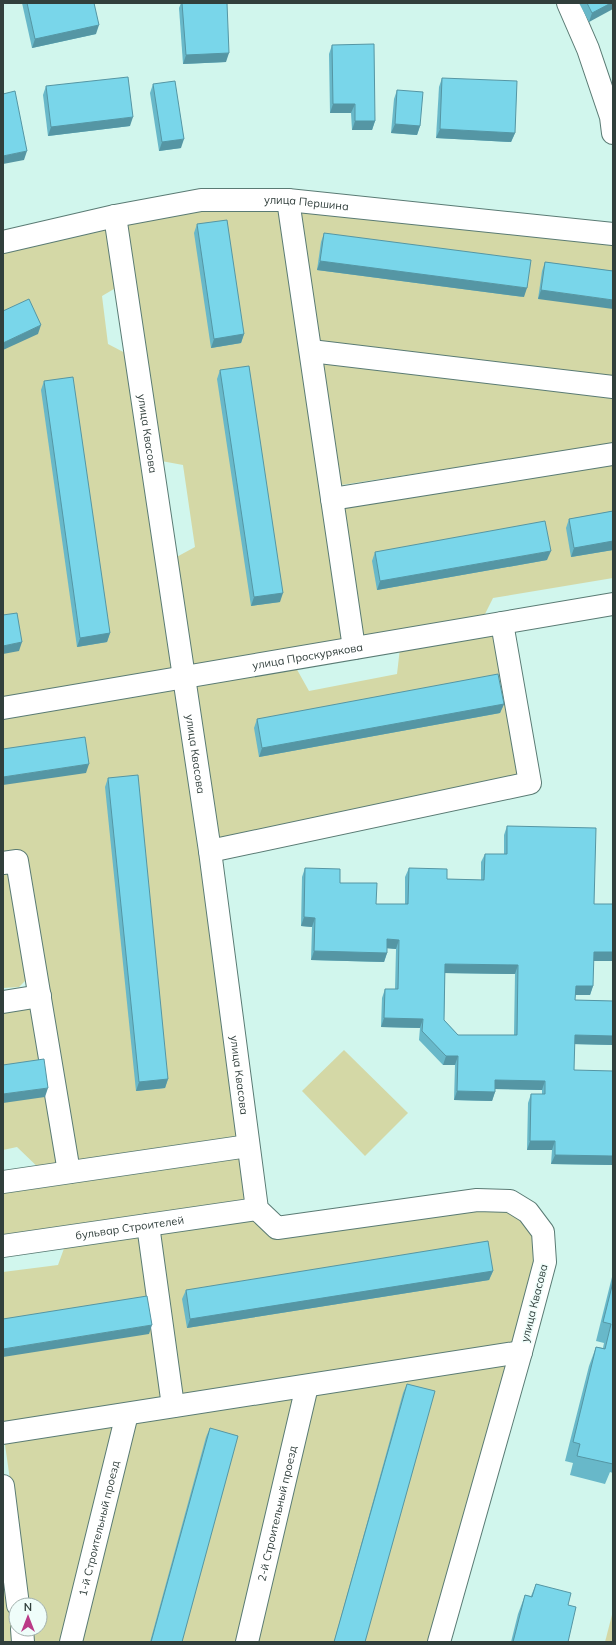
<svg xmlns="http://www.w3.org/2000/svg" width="616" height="1645" viewBox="0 0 616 1645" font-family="Mulish,sans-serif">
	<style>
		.green { fill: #d4d8a6 }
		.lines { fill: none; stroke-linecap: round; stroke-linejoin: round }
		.street-casing { stroke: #5a7b74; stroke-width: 24 }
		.street { stroke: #fff; stroke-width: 22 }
		.wall { fill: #68b8c9; fill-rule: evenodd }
		.shaded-wall { fill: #5596a4 }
		.building { fill: #79d6ea; stroke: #5596a4; fill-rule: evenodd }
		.labels { text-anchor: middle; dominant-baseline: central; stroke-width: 3; stroke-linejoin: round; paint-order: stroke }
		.street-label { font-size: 11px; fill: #313f3c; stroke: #effdfa }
	</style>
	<rect width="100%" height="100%" fill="#d1f6ed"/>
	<!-- green -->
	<g class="green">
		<path d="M202 205 282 207 347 641 188 669 171 560 195 547 183 465 156 460 122 223Z"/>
		<path d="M295 208 613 242V382L317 346Z"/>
		<path d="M110 224 119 286 102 296 108 344 129 355 176 673 3 703V249Z"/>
		<path d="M322 362 613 396V444L341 485Z"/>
		<path d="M613 460V578L493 598 483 618 358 639 338 503Z"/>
		<path d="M497 632 522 776 215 843 189 683 295 666 309 691 397 674 400 648Z"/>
		<path d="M179 685 242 1142 71 1168 21 857 3 859V714Z"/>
		<path d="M3 873H6L13 880 26 980 19 987 3 988Z"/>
		<path d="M36 1002 64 1169 43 1172 17 1147 3 1150V1007Z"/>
		<path d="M344 1050 408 1113 365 1156 302 1091Z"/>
		<path d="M243 1151 251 1203 3 1240V1187Z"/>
		<path d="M509 1206 539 1234 537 1264 512 1348 179 1398 156 1230 255 1215 275 1233Z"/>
		<path d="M141 1232 165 1399 3 1424V1272L58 1265 66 1243Z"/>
		<path d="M510 1360 432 1642H253L311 1391Z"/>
		<path d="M300 1393 241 1642H78L135 1418Z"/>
		<path d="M115 1421 61 1642H33L31 1629H40V1605H28L4 1438Z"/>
		<path d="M3 1523 16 1629 18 1642H3Z"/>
		<path d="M613 1611V1642H605Z"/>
	</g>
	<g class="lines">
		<defs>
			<g id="street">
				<path d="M568 3 588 49 611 117 613 133"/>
				<path d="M288 200 354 648"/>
				<path id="s1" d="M115 216 210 851 257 1209 277 1228 477 1200 510 1201 528 1212 543 1232 545 1262 521 1352 439 1642"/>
				<path id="s2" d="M3 242 115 216 201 200H288L613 234"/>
				<path d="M311 351 613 387"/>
				<path d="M332 499 613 454"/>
				<path id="s3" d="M3 708 613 604"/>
				<path d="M210 851 530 783 502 623"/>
				<path d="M3 863 17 861 69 1172"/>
				<path d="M3 1002 40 996"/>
				<path d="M3 1182 248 1146"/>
				<path d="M148 1225 173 1406"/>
				<path id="s4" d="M3 1246 257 1209"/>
				<path d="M3 1433 521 1352"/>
				<path d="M3 1486 18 1605"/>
				<path d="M22 1629 23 1642"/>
				<path id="s5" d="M71 1642 127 1414"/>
				<path id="s6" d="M247 1642 307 1386"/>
			</g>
		</defs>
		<!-- street casing -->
		<use href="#street" class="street-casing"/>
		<!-- street -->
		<use href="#street" class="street"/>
	</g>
	<!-- wall -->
	<g class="wall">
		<path d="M22 3H94L96 34 32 48Z"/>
		<path d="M181 3H227L226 62 183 64 179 8Z"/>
		<path d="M579 3H613L589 22Z"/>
		<path d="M332 45 375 121 372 130H352L351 113H330L329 54Z"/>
		<path d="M442 78 515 133 511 142 436 138 439 87Z"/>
		<path d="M153 84 181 148 159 151 150 93Z"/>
		<path d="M46 86 130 126 48 136 43 95Z"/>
		<path d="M397 90 420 126 417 135 391 133 394 99Z"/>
		<path d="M197 224 244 334 241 343 211 348 194 233Z"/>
		<path d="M324 233 524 297 317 270 321 242Z"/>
		<path d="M545 262 613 271 538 299 542 271Z"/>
		<path d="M220 370 280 602 251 606 217 379Z"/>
		<path d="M44 381 110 633 107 642 77 647 41 390Z"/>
		<path d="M613 511V550L571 557 566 528 569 519Z"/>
		<path d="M375 552 547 560 377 590 372 561Z"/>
		<path d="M504 704 500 713 259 757 254 728 257 719Z"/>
		<path d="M108 778 168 1079 165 1088 136 1091 105 787Z"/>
		<path d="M507 826 594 904H613V961H593V986L590 995H575V1000L613 1001V1045L574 1044V1070L612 1165 551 1164 552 1150H527L528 1103 531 1094H542V1090L495 1089V1092L492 1101 454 1100 455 1065H443L419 1040 420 1028 381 1027 382 998 385 989H395L396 949 387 948V953L384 962 311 960 312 927 301 926 302 877 305 868 340 883 376 904H405V877L409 868 447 879 481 880V862L485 854H504V835ZM445 973 515 974 514 1035H458L444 1020Z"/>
		<path d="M493 1271 489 1280 187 1328 182 1299 186 1290Z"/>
		<path d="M613 1273V1473L610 1472 605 1484 570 1475 573 1463 565 1461 589 1366 596 1347 603 1348 604 1343 596 1341Z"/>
		<path d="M407 1384 365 1642H334L403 1393Z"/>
		<path d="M210 1428 182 1642H150L206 1437Z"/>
		<path d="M536 1584 568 1605V1642H511L518 1614 525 1595 531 1596Z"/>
	</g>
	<!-- shaded-wall -->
	<g class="shaded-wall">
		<path d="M611 3H613V9L589 22 592 13Z"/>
		<path d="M99 25 96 34 32 48 35 39Z"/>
		<path d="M229 53 226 62 183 64 186 55Z"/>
		<path d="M333 104H355L351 113H330Z"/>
		<path d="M133 117 130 126 48 136 51 127Z"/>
		<path d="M355 121H375L372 130H352Z"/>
		<path d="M395 124 420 126 417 135 391 133Z"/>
		<path d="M440 129 515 133 511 142 436 138Z"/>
		<path d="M184 139 181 148 159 151 162 142Z"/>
		<path d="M27 151 24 160 3 164V156Z"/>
		<path d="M320 261 527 288 524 297 317 270Z"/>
		<path d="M541 290 613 300V309L538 299Z"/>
		<path d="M41 325 38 334 3 350V343Z"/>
		<path d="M244 334 241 343 211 348 214 339Z"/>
		<path d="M613 541V550L571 557 574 548Z"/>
		<path d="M551 551 547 560 377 590 380 581Z"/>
		<path d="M283 593 280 602 251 606 254 597Z"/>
		<path d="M110 633 107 642 77 647 80 638Z"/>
		<path d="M22 642 19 651 3 654V646Z"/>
		<path d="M504 704 500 713 259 757 262 748Z"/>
		<path d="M89 764 86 773 3 785V777Z"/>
		<path d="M304 917 315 918 312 927 301 926Z"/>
		<path d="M387 939 399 940 396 949 384 948Z"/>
		<path d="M314 951 387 953 384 962 311 960Z"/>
		<path d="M594 952H613V961H590Z"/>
		<path d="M445 964 518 965 515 974 442 973Z"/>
		<path d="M576 986H593L590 995H572Z"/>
		<path d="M384 1018 423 1019 420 1028 381 1027Z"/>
		<path d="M575 1035 613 1036V1045L571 1044Z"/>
		<path d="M446 1056H458L455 1065H443Z"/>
		<path d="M168 1079 165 1088 136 1091 139 1082Z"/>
		<path d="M495 1080 545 1081 542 1090 492 1089Z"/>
		<path d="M48 1088 45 1097 3 1103V1094Z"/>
		<path d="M457 1091 495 1092 492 1101 454 1100Z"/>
		<path d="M530 1141H555L552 1150H527Z"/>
		<path d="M555 1155 613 1156V1162L612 1165 551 1164Z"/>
		<path d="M493 1271 489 1280 187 1328 190 1319Z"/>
		<path d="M152 1325 149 1334 3 1357V1349Z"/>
	</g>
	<!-- building -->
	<g class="building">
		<path d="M27 3H94L99 25 35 39Z"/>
		<path d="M182 3H227L229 53 186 55Z"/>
		<path d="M587 3H611L592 13Z"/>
		<path d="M374 44 375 121H355V104H333L332 45Z"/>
		<path d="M128 77 133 117 51 127 46 86Z"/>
		<path d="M442 78 517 81 515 133 440 129Z"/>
		<path d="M175 81 184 139 162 142 153 84Z"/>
		<path d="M397 90 423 92 420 126 395 124Z"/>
		<path d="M15 91 27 151 3 156V94Z"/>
		<path d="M227 220 244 334 214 339 197 224Z"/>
		<path d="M324 233 531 260 527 288 320 261Z"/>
		<path d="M545 262 613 271V300L541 290Z"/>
		<path d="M29 299 41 325 3 343V311Z"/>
		<path d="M249 366 283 593 254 597 220 370Z"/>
		<path d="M73 377 110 633 80 638 44 381Z"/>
		<path d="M613 511V541L574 548 569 519Z"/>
		<path d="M545 521 551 551 380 581 375 552Z"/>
		<path d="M17 613 22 642 3 646V615Z"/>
		<path d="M498 674 504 704 262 748 257 719Z"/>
		<path d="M85 737 89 764 3 777V749Z"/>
		<path d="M138 775 168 1079 139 1082 108 778Z"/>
		<path d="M507 826 596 828 594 904H613V952H594L593 986H576L575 1000 613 1001V1036L575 1035 574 1070 613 1071V1156L555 1155V1141H530L531 1094H545V1081L495 1080V1092L457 1091 458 1056H446L422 1031 423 1019 384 1018 385 989H398L399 940 387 939V953L314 951 315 918 304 917 305 868 340 869V883H377L376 904H408L409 868 447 869V879L484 880 485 854H507ZM445 964 518 965 517 1035H458L444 1020Z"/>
		<path d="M44 1059 48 1088 3 1094V1065Z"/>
		<path d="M488 1241 493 1271 190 1319 186 1290Z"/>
		<path d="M613 1282V1464L577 1456 580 1444 573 1442 596 1347 605 1349 611 1324 603 1322Z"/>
		<path d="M147 1296 152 1325 3 1349V1319Z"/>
		<path d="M407 1384 435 1391 365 1642H334Z"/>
		<path d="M210 1428 238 1436 182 1642H151Z"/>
		<path d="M536 1584 571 1593 568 1605 576 1607 568 1642H513L525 1595 532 1597Z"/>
	</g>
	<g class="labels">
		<!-- street labels -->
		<g class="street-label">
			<text stroke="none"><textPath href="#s2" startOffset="308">улица Першина</textPath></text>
			<text stroke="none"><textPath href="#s1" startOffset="220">улица Квасова</textPath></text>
			<text stroke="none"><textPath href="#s3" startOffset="309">улица Проскурякова</textPath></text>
			<text stroke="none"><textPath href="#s1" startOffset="544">улица Квасова</textPath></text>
			<text stroke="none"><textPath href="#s1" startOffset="868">улица Квасова</textPath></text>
			<text stroke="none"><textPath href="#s4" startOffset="128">бульвар Строителей</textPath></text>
			<text transform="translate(534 1303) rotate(-76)">улица Квасова</text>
			<text stroke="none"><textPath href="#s6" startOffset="132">2-й Строительный проезд</textPath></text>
			<text stroke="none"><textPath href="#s5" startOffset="117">1-й Строительный проезд</textPath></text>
		</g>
	</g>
	<!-- border -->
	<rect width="616" height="1645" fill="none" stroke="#313f3c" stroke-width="8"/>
	<!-- north arrow -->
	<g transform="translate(28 1617)"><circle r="19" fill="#effdfa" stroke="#a3b1ae"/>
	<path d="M0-3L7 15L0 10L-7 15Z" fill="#ba3a87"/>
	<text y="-6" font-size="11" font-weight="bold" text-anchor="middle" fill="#313f3c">N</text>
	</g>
</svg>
